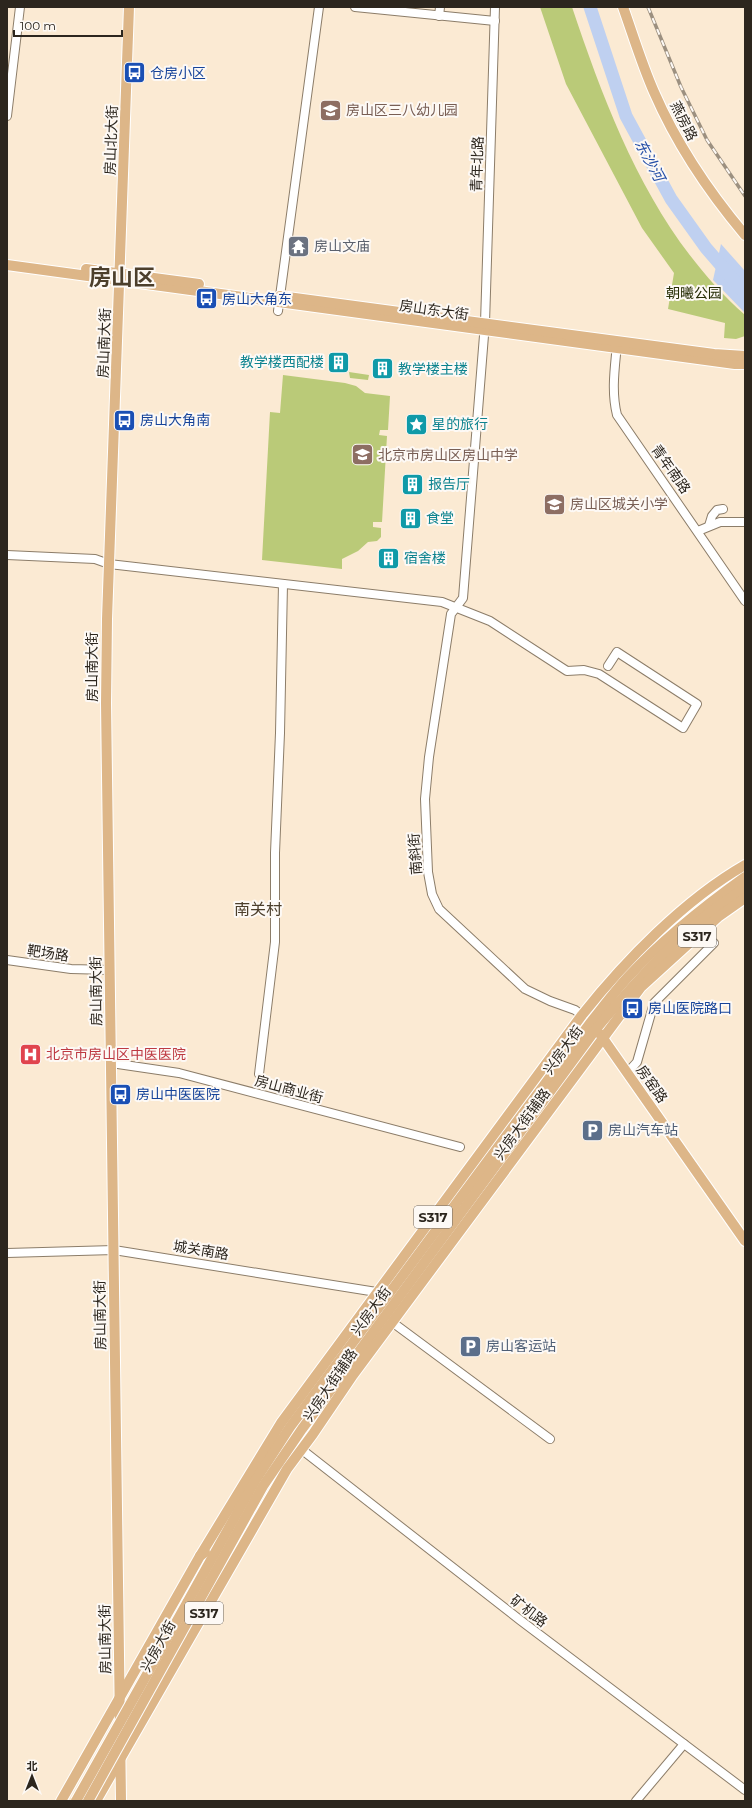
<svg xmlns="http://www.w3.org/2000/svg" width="752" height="1808" viewBox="0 0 752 1808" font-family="Montserrat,'Noto Sans SC',sans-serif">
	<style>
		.green { fill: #baca78 }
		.water { fill: #bfd0f0 }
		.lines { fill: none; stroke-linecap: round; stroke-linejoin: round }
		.river { stroke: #bfd0f0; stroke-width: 13 }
		.minor-casing { stroke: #8c7d69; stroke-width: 10 }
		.major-casing { stroke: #fff; stroke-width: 12 }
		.minor { stroke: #fff; stroke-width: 8 }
		.major { stroke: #ddb688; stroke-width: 10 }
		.rail-casing { stroke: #9c9080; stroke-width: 3.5 }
		.rail { stroke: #fdf9f5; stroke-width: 2; stroke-dasharray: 6; stroke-linecap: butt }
		.major-bridge-casing { stroke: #fff; stroke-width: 12; stroke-linecap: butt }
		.major-bridge { stroke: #ddb688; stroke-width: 10 }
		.labels { text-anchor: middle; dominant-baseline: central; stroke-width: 4; stroke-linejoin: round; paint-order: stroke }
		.shield { fill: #fdf9f5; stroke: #6b655e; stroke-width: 1 }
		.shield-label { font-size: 13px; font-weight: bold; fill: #2c261e }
		.transit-label { font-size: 14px; fill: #164399; stroke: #fdf9f5; text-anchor: start }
		.education-label { font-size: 14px; fill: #785e54; stroke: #fdf9f5; text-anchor: start }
		.street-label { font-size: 14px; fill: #2c261e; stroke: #fdf9f5 }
		.worship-label { font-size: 14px; fill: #5b616d; stroke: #fdf9f5; text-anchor: start }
		.park-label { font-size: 14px; fill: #262d05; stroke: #fdf9f5 }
		.culture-label { font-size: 14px; fill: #0d838f; stroke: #fdf9f5; text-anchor: start }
		.health-label { font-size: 14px; fill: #be3a42; stroke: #fdf9f5; text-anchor: start }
		.service-label { font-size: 14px; fill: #4e5e75; stroke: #fdf9f5; text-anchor: start }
		.water-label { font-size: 15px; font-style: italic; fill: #2650a8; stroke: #fdf9f5 }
		.quarter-label { font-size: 16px; fill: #4c3f2c; stroke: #fdf9f5 }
		.town-label { font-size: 22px; font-weight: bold; fill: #4c3f2c; stroke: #fdf9f5 }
	</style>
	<rect width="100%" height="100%" fill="#fbead3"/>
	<!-- green -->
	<g class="green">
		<path d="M540 7H572C610 120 654 234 745 315V336L736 339 724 338 725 323 668 309 674 273 642 228 566 84Z"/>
		<path d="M349 372 369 375 368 380 350 378Z"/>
		<path d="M283 375 345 383 356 386 365 393 390 396 388 430H380L379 435 387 436 382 522H373V527L381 528V537L377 541 368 542 358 551 342 559V569L262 560 270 412 280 413Z"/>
	</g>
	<!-- water -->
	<path class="water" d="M721 244 745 271V313L713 280Z"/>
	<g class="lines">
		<!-- river -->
		<path class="river" d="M590 7 626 116 671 199 706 248 745 293"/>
		<defs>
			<g id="minor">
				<path d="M355 7 495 21"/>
				<path d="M495 7 485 323 463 598 451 614 429 757 425 799 428 872 432 894 439 909 525 989 550 1001 575 1010 587 1019"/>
				<path d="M439 16 440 7"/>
				<path d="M7 116 20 7"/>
				<path d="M278 311 319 7"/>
				<path d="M617 344C615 367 611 391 617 415L745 601"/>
				<path d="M709 526 712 516 717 510 723 509"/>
				<path d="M698 531 720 522H745"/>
				<path d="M7 555 95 559 109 564 442 602 490 621 567 671 584 670 599 674 683 728 697 704 617 652 608 666"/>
				<path d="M7 960 71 969 110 970"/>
				<path d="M111 1063 179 1073 460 1147"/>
				<path d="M627 1073 637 1062 654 1003 714 943"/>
				<path d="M259 1074 275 942V853L280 733 283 584"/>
				<path d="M7 1253 114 1250 389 1294"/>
				<path d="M392 1322 550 1439"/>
				<path d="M301 1449 520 1620 745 1790"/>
				<path d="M636 1801 684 1744"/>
			</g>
			<g id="major">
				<path d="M623 7C633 35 642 65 654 92 677 145 708 191 745 235"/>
				<path d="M7 265 735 364H745"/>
				<path d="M86 269 199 284"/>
				<path d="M280 296 714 354 745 356"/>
				<path d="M600 1034 745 1241"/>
				<path d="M200 1556 281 1423 582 1015C625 961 684 900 745 865"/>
				<path d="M187 1603 255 1481 290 1427 591 1022C603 1007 615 991 628 977 663 939 703 907 745 877"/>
				<path d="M194 1610 263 1486 302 1429 596 1029C631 987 667 947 709 913 721 904 733 896 745 888"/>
				<path d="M61 1801 200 1556 205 1552"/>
				<path d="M96 1801 287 1469 313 1434 353 1375 641 987 718 917 745 898"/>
				<path d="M121 1801 106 703 107 619 129 7"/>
			</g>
		</defs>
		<!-- minor casing -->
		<use href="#minor" class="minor-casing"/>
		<!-- major casing -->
		<use href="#major" class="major-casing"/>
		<!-- minor -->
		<use href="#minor" class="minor"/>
		<!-- major -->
		<use href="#major" class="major"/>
		<defs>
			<path id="rail" d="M648 7 681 87 707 140 745 196"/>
		</defs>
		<!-- rail casing -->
		<use href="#rail" class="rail-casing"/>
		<!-- rail -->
		<use href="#rail" class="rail"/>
		<defs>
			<g id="major-bridge">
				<path d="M76 1801 187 1603"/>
				<path d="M88 1801 194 1610"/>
			</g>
		</defs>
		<!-- major-bridge casing -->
		<use href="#major-bridge" class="major-bridge-casing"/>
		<!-- major-bridge -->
		<use href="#major-bridge" class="major-bridge"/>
	</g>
	<!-- icons -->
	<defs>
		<symbol id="bus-square" viewBox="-11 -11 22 22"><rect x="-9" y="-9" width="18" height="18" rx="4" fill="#1a4fb4" stroke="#fdf9f5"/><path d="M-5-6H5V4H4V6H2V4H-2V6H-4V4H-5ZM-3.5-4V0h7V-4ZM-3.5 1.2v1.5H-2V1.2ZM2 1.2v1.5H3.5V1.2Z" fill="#fff"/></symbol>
		<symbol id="school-square" viewBox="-11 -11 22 22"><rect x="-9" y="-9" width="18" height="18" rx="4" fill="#8d6e63" stroke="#fdf9f5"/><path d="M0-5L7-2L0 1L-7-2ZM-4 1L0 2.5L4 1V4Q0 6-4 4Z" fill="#fff"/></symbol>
		<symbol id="temple-square" viewBox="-11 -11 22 22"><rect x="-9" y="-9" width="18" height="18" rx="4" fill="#6b7280" stroke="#fdf9f5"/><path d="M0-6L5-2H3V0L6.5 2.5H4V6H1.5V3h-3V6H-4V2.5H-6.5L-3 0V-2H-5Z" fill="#fff"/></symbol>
		<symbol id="building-square" viewBox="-11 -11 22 22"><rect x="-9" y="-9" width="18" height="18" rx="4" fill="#0f9aa8" stroke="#fdf9f5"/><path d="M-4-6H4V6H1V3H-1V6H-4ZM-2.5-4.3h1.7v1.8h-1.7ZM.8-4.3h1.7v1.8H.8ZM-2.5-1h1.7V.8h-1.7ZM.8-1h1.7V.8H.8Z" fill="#fff"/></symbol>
		<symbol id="sight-square" viewBox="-11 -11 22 22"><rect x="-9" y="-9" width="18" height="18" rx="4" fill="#0f9aa8" stroke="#fdf9f5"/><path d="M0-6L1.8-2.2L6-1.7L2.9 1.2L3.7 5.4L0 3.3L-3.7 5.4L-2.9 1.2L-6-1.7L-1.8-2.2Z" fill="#fff"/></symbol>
		<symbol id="hospital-square" viewBox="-11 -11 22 22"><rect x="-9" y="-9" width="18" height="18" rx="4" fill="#e0444e" stroke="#fdf9f5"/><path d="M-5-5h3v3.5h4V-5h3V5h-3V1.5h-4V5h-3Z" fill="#fff"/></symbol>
		<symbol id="parking-square" viewBox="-11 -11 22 22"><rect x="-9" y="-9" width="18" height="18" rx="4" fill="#5c6f8a" stroke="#fdf9f5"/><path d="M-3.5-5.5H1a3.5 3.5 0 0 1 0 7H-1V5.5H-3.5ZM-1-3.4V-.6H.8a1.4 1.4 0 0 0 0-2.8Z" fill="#fff"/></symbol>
	</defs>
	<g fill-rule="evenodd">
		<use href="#bus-square" x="122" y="60" width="25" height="25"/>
		<use href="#school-square" x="318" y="98" width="25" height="25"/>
		<use href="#temple-square" x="286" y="234" width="25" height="25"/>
		<use href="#bus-square" x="194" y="286" width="25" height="25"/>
		<use href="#building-square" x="326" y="350" width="25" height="25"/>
		<use href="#building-square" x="370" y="356" width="25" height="25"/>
		<use href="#bus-square" x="112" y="408" width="25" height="25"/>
		<use href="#sight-square" x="404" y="412" width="25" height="25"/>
		<use href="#school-square" x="350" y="442" width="25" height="25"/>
		<use href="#building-square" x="400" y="472" width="25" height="25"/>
		<use href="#school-square" x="542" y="492" width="25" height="25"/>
		<use href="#building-square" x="398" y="506" width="25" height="25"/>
		<use href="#building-square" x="376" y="546" width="25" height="25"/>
		<use href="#bus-square" x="620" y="996" width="25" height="25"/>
		<use href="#hospital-square" x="18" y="1042" width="25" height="25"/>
		<use href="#bus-square" x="108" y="1082" width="25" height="25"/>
		<use href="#parking-square" x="580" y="1118" width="25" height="25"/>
		<use href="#parking-square" x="458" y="1334" width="25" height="25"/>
	</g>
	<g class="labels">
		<!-- shield labels -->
		<g class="shield">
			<rect x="678" y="925" width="38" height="22" rx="3"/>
			<rect x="414" y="1206" width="38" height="22" rx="3"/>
			<rect x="185" y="1602" width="38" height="22" rx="3"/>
		</g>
		<g class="shield-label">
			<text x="697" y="936">S317</text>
			<text x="433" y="1217">S317</text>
			<text x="204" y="1613">S317</text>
		</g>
		<!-- transit labels -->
		<g class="transit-label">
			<text x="150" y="73">仓房小区</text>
			<text x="222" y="299">房山大角东</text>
			<text x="140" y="420">房山大角南</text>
			<text x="648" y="1008">房山医院路口</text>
			<text x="136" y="1094">房山中医医院</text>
		</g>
		<!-- education labels -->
		<g class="education-label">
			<text x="346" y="110">房山区三八幼儿园</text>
			<text x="378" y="455">北京市房山区房山中学</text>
			<text x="570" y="504">房山区城关小学</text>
		</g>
		<!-- street labels -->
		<g class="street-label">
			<text transform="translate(684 121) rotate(63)">燕房路</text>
			<text transform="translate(111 140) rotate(-88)">房山北大街</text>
			<text transform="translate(477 164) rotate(-88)">青年北路</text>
			<text transform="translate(434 310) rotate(8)">房山东大街</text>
			<text transform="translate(104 343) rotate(-88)">房山南大街</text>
			<text transform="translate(671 469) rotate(55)">青年南路</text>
			<text transform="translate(92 667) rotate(-90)">房山南大街</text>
			<text transform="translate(415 854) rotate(-94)">南斜街</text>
			<text transform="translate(48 953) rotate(8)">靶场路</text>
			<text transform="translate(96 991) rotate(-91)">房山南大街</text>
			<text transform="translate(563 1050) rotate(-54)">兴房大街</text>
			<text transform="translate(652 1084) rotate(55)">房窑路</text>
			<text transform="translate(289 1089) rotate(15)">房山商业街</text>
			<text transform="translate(522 1124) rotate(-54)">兴房大街辅路</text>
			<text transform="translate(201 1250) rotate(9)">城关南路</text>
			<text transform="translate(371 1311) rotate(-54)">兴房大街</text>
			<text transform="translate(100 1315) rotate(-91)">房山南大街</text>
			<text transform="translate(330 1385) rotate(-56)">兴房大街辅路</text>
			<text transform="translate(529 1611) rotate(37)">矿机路</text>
			<text transform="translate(105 1639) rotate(-91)">房山南大街</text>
			<text transform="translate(158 1646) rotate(-61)">兴房大街</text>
		</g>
		<!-- worship labels -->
		<g class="worship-label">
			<text x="314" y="246">房山文庙</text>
		</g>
		<!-- park labels -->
		<g class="park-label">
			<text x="694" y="293">朝曦公园</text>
		</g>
		<!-- culture labels -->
		<g class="culture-label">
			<text x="324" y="362" text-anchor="end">教学楼西配楼</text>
			<text x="398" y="369">教学楼主楼</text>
			<text x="432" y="424">星的旅行</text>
			<text x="428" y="484">报告厅</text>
			<text x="426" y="518">食堂</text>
			<text x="404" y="558">宿舍楼</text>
		</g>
		<!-- health labels -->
		<g class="health-label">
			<text x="46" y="1054">北京市房山区中医医院</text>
		</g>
		<!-- service labels -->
		<g class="service-label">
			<text x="608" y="1130">房山汽车站</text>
			<text x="486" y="1346">房山客运站</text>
		</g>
		<!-- water labels -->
		<g class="water-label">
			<text transform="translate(650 160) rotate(62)">东沙河</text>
		</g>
		<!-- quarter labels -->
		<g class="quarter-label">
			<text x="258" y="909">南关村</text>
		</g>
		<!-- town labels -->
		<g class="town-label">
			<text x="122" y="277">房山区</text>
		</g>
	</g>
	<!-- border -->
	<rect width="752" height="1808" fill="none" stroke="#2c261e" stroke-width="16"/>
	<!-- north arrow -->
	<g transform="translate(32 1776)" stroke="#fdf9f5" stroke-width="3" paint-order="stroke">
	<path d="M0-3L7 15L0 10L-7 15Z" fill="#2c261e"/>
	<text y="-6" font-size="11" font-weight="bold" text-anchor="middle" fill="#2c261e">北</text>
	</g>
	<!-- scale -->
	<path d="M14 30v6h108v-6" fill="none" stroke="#2c261e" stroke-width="2"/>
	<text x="20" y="30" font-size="12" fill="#2c261e" stroke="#fdf9f5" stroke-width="3" paint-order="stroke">100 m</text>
</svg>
